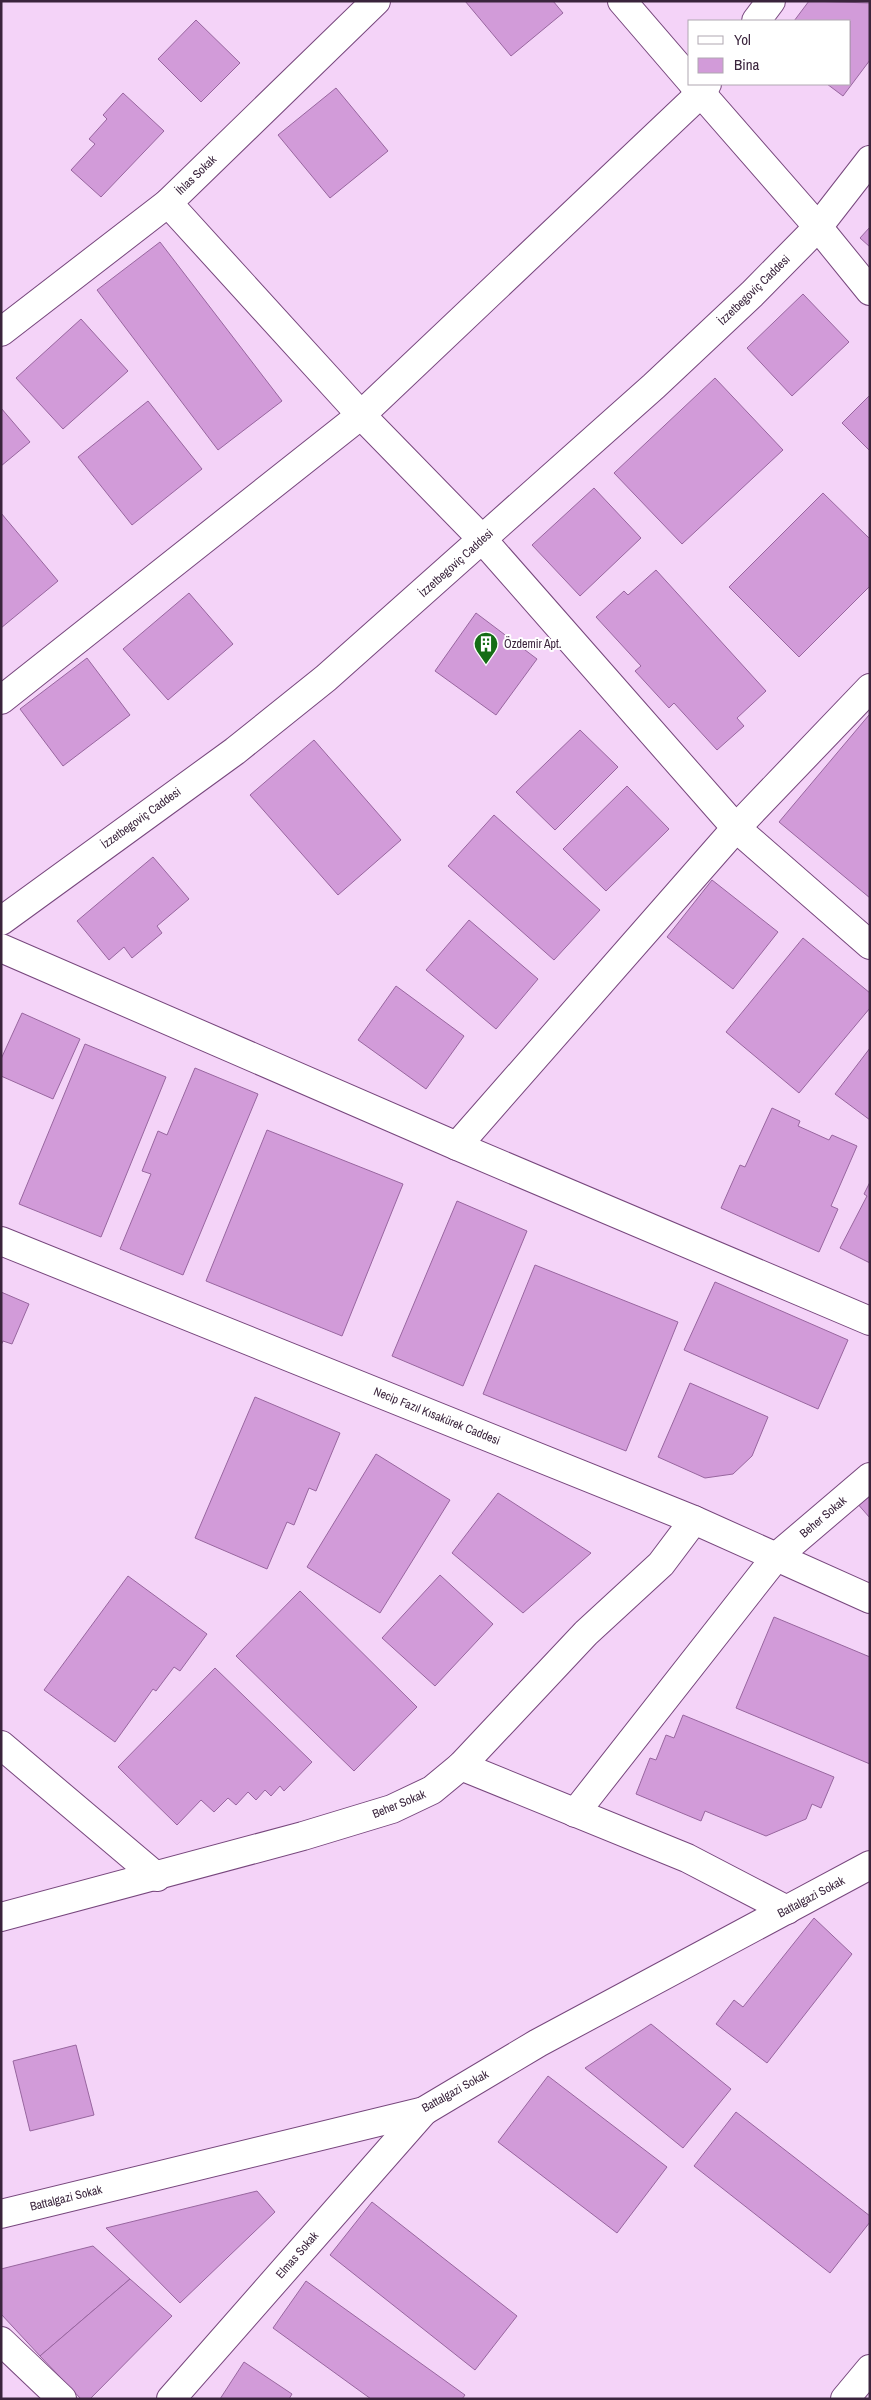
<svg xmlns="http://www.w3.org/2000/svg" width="871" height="2400" viewBox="0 0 871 2400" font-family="'Archivo Narrow',sans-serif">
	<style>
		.building { fill: #d29bd9; stroke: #98669f }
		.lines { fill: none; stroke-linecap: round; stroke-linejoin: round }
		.minor-casing { stroke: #77477d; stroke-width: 30 }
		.minor { stroke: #fff; stroke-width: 28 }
		.labels { text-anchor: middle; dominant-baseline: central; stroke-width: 4; stroke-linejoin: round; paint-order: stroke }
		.street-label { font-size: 12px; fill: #3a243c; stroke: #fff }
		.poi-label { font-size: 12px; fill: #3a243c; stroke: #fff; text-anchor: start }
	</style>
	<rect width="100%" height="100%" fill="#f4d3f8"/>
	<!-- building -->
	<g class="building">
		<path d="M465 1H553L563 13 511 56Z"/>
		<path d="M809 1 870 3V60L843 96 827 84H850V21H794Z"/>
		<path d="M196 20 240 63 201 102 158 59Z"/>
		<path d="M336 88 388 151 330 198 278 135Z"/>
		<path d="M123 93 164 131 101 197 71 170 95 144 89 139 107 119 103 115Z"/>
		<path d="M870 227V247L860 238Z"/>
		<path d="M160 242 282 401 218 450 97 290Z"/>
		<path d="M803 294 849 342 792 396 747 348Z"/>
		<path d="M81 319 128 371 63 429 16 378Z"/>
		<path d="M715 378 783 450 682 544 614 473Z"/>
		<path d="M870 395V451L842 423Z"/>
		<path d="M148 401 202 469 132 525 78 457Z"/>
		<path d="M1 408 30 442 1 466Z"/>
		<path d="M594 488 641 538 580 596 532 545Z"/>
		<path d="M823 493 870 539V586L799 657 729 587Z"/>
		<path d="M1 513 58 581 1 628Z"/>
		<path d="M656 570 766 691 737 718 744 726 717 750 674 703 669 708 635 671 641 666 596 617 624 591 628 595Z"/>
		<path d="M189 593 233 644 168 700 123 649Z"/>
		<path d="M476 613 537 659 496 715 435 671Z"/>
		<path d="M87 658 130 715 63 766 20 709Z"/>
		<path d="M869 715 870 716V898L779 822Z"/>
		<path d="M580 730 618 767 555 830 516 792Z"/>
		<path d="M314 740 401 840 338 895 250 795Z"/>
		<path d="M627 786 669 829 606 891 563 849Z"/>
		<path d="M494 815 600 910 554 960 448 866Z"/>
		<path d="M153 857 189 899 157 926 162 933 132 958 124 947 109 960 77 921Z"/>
		<path d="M712 880 778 932 733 989 667 937Z"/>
		<path d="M469 920 538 979 496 1029 426 970Z"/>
		<path d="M803 938 870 993V1008L799 1093 726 1032Z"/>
		<path d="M396 986 464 1036 426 1089 358 1040Z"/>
		<path d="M22 1013 80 1039 53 1099 1 1076V1059Z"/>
		<path d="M85 1044 166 1077 101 1237 19 1204Z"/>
		<path d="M870 1048V1120L835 1094Z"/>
		<path d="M195 1068 258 1094 183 1275 120 1249 151 1174 142 1171 158 1131 167 1135Z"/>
		<path d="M772 1108 800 1121 798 1126 829 1140 832 1135 857 1146 831 1206 838 1209 819 1252 721 1208 740 1165 745 1167Z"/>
		<path d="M267 1130 403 1184 342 1336 206 1281Z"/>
		<path d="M870 1182V1263L840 1248 867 1196 864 1194Z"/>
		<path d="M457 1201 527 1231 463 1386 392 1356Z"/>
		<path d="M535 1265 678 1322 626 1451 483 1394Z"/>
		<path d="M715 1282 848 1340 818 1409 684 1350Z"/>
		<path d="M1 1292 29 1304 12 1344 3 1341 1 1345Z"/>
		<path d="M690 1383 768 1417 752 1456 733 1474 705 1478 658 1457Z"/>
		<path d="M255 1397 340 1433 316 1491 309 1488 294 1525 287 1522 267 1569 195 1538Z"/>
		<path d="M376 1454 450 1500 380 1613 307 1567Z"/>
		<path d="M870 1490V1518L856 1502Z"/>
		<path d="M498 1493 591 1553 523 1613 452 1553Z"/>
		<path d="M440 1575 493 1624 435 1686 382 1638Z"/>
		<path d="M128 1576 207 1634 180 1671 174 1667 156 1691 153 1689 115 1742 44 1690Z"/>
		<path d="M300 1591 417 1707 354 1771 236 1656Z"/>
		<path d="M774 1617 870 1657V1764L736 1708Z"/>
		<path d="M215 1668 312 1762 284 1791 280 1786 271 1796 265 1790 256 1800 248 1792 236 1805 228 1798 214 1812 201 1800 177 1825 118 1767Z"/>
		<path d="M683 1715 834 1777 821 1808 812 1804 806 1819 766 1836 705 1811 701 1821 636 1794 650 1758 656 1760 666 1735 674 1738Z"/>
		<path d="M814 1918 852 1954 767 2063 716 2024 734 2000 743 2007Z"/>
		<path d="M651 2024 731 2089 683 2148 585 2068Z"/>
		<path d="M76 2045 94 2115 30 2131 13 2061Z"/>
		<path d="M548 2076 667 2167 617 2233 498 2142Z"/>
		<path d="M736 2112 870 2216V2222L830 2273 694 2166Z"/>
		<path d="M257 2191 275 2212 180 2303 106 2228Z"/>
		<path d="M372 2202 517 2316 475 2370 330 2255Z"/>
		<path d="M93 2246 130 2279 40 2356 1 2314V2269Z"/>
		<path d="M130 2279 172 2316 90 2399H81L40 2356Z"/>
		<path d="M306 2281 465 2395 462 2399H371L273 2328Z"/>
		<path d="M244 2362 292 2394 289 2399H220Z"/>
	</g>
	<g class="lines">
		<defs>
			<g id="minor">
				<path d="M622 1 690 80"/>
				<path d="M756 21 771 1"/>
				<path d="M693 84 818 227 870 291"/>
				<path d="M168 203 361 415 482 539 736 828 870 945"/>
				<path d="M1 332 168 203 376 1"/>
				<path d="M1 700 361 415 701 93 707 84"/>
				<path d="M1 921 235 751 326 678 654 386 752 294 818 227 870 160"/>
				<path d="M1 948 457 1146 870 1321"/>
				<path d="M457 1146 736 828 870 688"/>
				<path d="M1 1241 694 1520 870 1599"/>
				<path d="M1 1745 157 1877"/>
				<path d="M461 1766 687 1858 787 1910"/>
				<path d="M575 1813 776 1557 870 1477"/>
				<path d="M1 1917 303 1836 392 1809 432 1790 461 1766 586 1633 661 1564 694 1520"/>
				<path d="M1 2214 424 2111 538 2043 870 1865"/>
				<path d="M1 2341 62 2399"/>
				<path d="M171 2399 424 2111"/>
				<path d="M845 2399 870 2369"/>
			</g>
		</defs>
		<!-- minor casing -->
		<use href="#minor" class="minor-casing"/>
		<!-- minor -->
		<use href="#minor" class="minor"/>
	</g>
	<!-- icons -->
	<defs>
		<symbol id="building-pin" viewBox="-11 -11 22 30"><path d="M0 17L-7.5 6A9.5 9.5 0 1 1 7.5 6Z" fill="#166d16" stroke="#fff"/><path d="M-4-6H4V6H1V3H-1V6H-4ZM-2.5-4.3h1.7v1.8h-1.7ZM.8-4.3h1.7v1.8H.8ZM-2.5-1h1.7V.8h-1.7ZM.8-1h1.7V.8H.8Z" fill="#fff"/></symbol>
	</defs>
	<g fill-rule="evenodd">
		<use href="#building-pin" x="472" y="630" width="28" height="38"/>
	</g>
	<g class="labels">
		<!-- street labels -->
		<g class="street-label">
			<text transform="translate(196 175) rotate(-44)">İhlas Sokak</text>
			<text transform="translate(754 290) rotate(-44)">İzzetbegoviç Caddesi</text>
			<text transform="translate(456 563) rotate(-42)">İzzetbegoviç Caddesi</text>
			<text transform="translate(141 818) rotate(-36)">İzzetbegoviç Caddesi</text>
			<text transform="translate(437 1416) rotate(22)">Necip Fazıl Kısakürek Caddesi</text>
			<text transform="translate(823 1517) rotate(-40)">Beher Sokak</text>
			<text transform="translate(399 1804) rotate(-22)">Beher Sokak</text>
			<text transform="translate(811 1897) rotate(-28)">Battalgazi Sokak</text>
			<text transform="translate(455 2091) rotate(-29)">Battalgazi Sokak</text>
			<text transform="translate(66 2198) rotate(-14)">Battalgazi Sokak</text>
			<text transform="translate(297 2255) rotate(-49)">Elmas Sokak</text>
		</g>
		<!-- poi labels -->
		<g class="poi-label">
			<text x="504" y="644">Özdemir Apt.</text>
		</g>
	</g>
	<!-- border -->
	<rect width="871" height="2400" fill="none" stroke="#3a243c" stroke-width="5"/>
	<!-- legend -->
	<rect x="688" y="20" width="162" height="65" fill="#ffffff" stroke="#b0a7b1"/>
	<rect x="698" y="36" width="25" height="8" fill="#ffffff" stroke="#b0a7b1"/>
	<text x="734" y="45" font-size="15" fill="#3a243c">Yol</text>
	<rect x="698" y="58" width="25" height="15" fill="#d29bd9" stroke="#b0a7b1"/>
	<text x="734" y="70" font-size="15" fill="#3a243c">Bina</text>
</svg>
